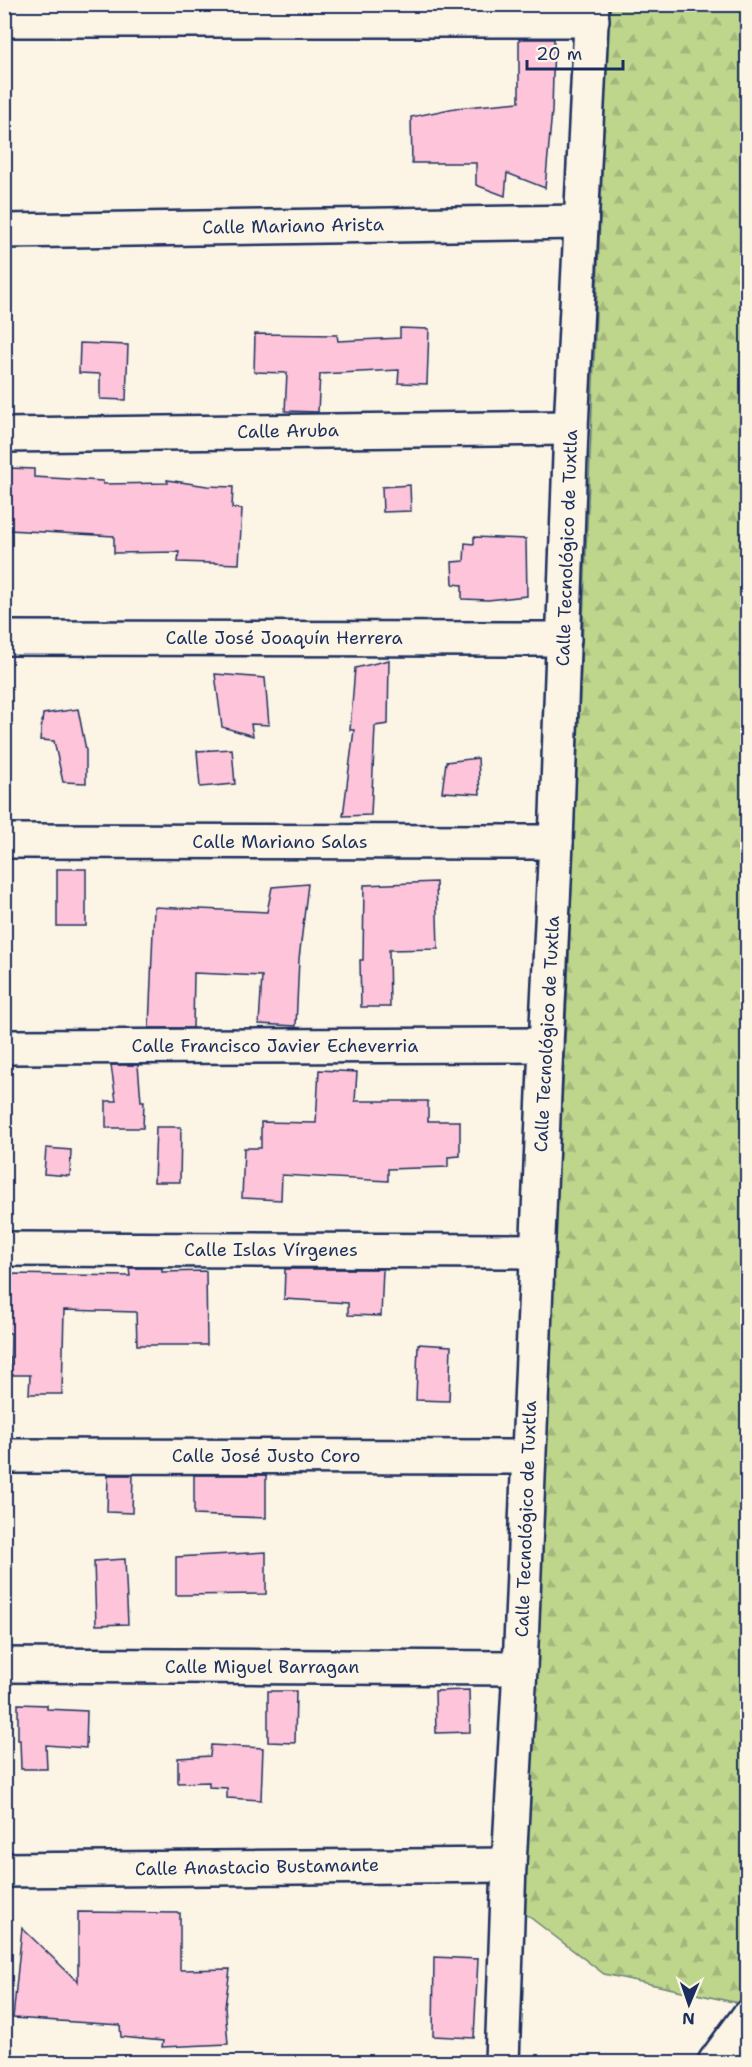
<svg xmlns="http://www.w3.org/2000/svg" width="752" height="2067" viewBox="0 0 752 2067" font-family="'Shantell Sans',sans-serif">
	<style>
		.forest { fill: url(#forest-firs); stroke: #6c8275; stroke-width: 1.5 }
		.building { fill: #fdc4da; stroke: #1b2f5e; stroke-width: 1.5 }
		.lines { fill: none; stroke-linecap: round; stroke-linejoin: round }
		.minor-casing { stroke: #1b2f5e; stroke-width: 38 }
		.minor { stroke: #fcf5e5; stroke-width: 33 }
		.labels { text-anchor: middle; dominant-baseline: central; stroke-width: 6; stroke-linejoin: round; paint-order: stroke }
		.street-label { font-size: 18px; fill: #1b2f5e; stroke: #fcf5e5 }
	</style>
	<defs>
		<pattern id="forest-firs" width="22" height="20" patternUnits="userSpaceOnUse" patternTransform="scale(1.5)"><rect width="22" height="20" fill="#bed58c"/><path d="M5 1l3.5 6h-7zM16 11l3.5 6h-7z" fill="#a3b77b"/></pattern>
	</defs>
	<rect width="100%" height="100%" fill="#fcf5e5"/>
	<filter id="ink" filterUnits="userSpaceOnUse"><feTurbulence type="fractalNoise" baseFrequency=".0167" numOctaves="2"/><feDisplacementMap in="SourceGraphic" scale="12" xChannelSelector="R" yChannelSelector="G"/><feConvolveMatrix kernelMatrix="1 2 1 2 8 2 1 2 1" color-interpolation-filters="sRGB"/></filter>
	<g filter="url(#ink)">
		<!-- forest -->
		<path class="forest" d="M609 5H747V2005L604 1974 523 1912 568 978Z"/>
		<!-- building -->
		<g class="building">
			<path d="M519 39H554L552 111 545 188 507 173 505 196 476 185V163H412L411 117 455 108 519 102Z"/>
			<path d="M400 328 429 329 427 384 398 383 399 370 320 374 318 412 285 411 287 373 254 372 255 334 337 335 338 341 400 338Z"/>
			<path d="M80 343 128 345 126 400 100 399V374L79 373Z"/>
			<path d="M9 468 34 469V477L103 481V484L168 483 167 480 207 486 233 487 232 508 242 509 239 564 178 562 179 552 114 553V536L8 530Z"/>
			<path d="M410 485 411 511 383 512 382 487Z"/>
			<path d="M474 537 526 539 527 596 488 600 462 599V585L453 584 452 562 464 561 465 543 474 544Z"/>
			<path d="M389 660 388 724 375 726 371 815 343 816 354 730H350L355 668Z"/>
			<path d="M215 674 265 678 269 725 251 724 253 736 222 727Z"/>
			<path d="M78 709 86 750V783L63 782 54 741 40 740 43 714Z"/>
			<path d="M232 749 235 784 200 787 197 751Z"/>
			<path d="M478 758 480 794 442 792 446 762Z"/>
			<rect x="57" y="869" width="29" height="57"/>
			<path d="M436 882 438 949 389 950 390 1007H361L360 960H363L364 885Z"/>
			<path d="M308 884 299 959 296 1026 259 1024 262 976 194 973 193 1028H149L154 907 267 912 272 887Z"/>
			<path d="M111 1065H138L141 1101H144L143 1128H106V1101H116Z"/>
			<path d="M319 1070 357 1072 355 1101H428V1121H460V1156L448 1157V1167L388 1169V1181L282 1175 281 1200 242 1198 244 1148H261V1122L316 1123Z"/>
			<path d="M156 1127H181L180 1182H154Z"/>
			<path d="M46 1148 71 1150 70 1176 44 1174Z"/>
			<path d="M129 1268H162V1272L206 1271 207 1345H137L136 1312 64 1310 62 1394H29L30 1375H10L11 1333H4V1294H11V1274L130 1276Z"/>
			<path d="M285 1269H383L381 1316 348 1315V1303L284 1299Z"/>
			<path d="M418 1344 451 1346 449 1401 416 1400Z"/>
			<path d="M108 1475H133L132 1513 107 1512Z"/>
			<path d="M194 1475H266V1518L194 1515Z"/>
			<path d="M266 1552V1594L176 1595V1557Z"/>
			<path d="M125 1559 128 1624 96 1625 94 1561Z"/>
			<path d="M469 1690 470 1732 436 1733 435 1691Z"/>
			<path d="M268 1691H296L295 1743 268 1742Z"/>
			<path d="M18 1704 47 1705V1709L87 1711 86 1748 46 1745 47 1769H21L20 1740H18Z"/>
			<path d="M211 1745 263 1748 261 1800 227 1798V1788L209 1787V1782L178 1783V1758L210 1756Z"/>
			<path d="M78 1912 180 1913V1970L230 1969 225 2007 228 2044 162 2047 163 2041 121 2037 120 2025 13 2018 22 1928 78 1982Z"/>
			<path d="M434 1957 478 1959 474 2038 433 2036Z"/>
		</g>
		<g class="lines">
			<defs>
				<g id="minor">
					<path d="M4 20H592"/>
					<path d="M4 231 581 222"/>
					<path d="M4 435 571 428"/>
					<path d="M4 638 564 639"/>
					<path d="M4 841 556 842"/>
					<path d="M4 1047 546 1045"/>
					<path d="M4 1249 538 1251"/>
					<path d="M4 1456 528 1457"/>
					<path d="M4 1665 520 1668"/>
					<path d="M4 1870 509 1865"/>
					<path d="M502 2062 509 1865 520 1668 546 1045 556 842 571 428 592 4"/>
					<path d="M715 2062 748 2017"/>
				</g>
			</defs>
			<!-- minor casing -->
			<use href="#minor" class="minor-casing"/>
			<!-- minor -->
			<use href="#minor" class="minor"/>
		</g>
	</g>
	<g class="labels">
		<!-- street labels -->
		<g class="street-label">
			<text transform="translate(293 226) rotate(-1)">Calle Mariano Arista</text>
			<text transform="translate(288 431) rotate(-1)">Calle Aruba</text>
			<text transform="translate(567 548) rotate(-88)">Calle Tecnológico de Tuxtla</text>
			<text x="284" y="638">Calle José Joaquín Herrera</text>
			<text x="280" y="842">Calle Mariano Salas</text>
			<text transform="translate(547 1034) rotate(-87)">Calle Tecnológico de Tuxtla</text>
			<text x="275" y="1046">Calle Francisco Javier Echeverria</text>
			<text x="271" y="1250">Calle Islas Vírgenes</text>
			<text x="266" y="1456">Calle José Justo Coro</text>
			<text transform="translate(526 1519) rotate(-88)">Calle Tecnológico de Tuxtla</text>
			<text x="262" y="1667">Calle Miguel Barragan</text>
			<text transform="translate(257 1867) rotate(-1)">Calle Anastacio Bustamante</text>
		</g>
	</g>
	<!-- margin -->
	<rect width="752" height="2067" fill="none" stroke="#fcf5e5" stroke-width="24"/>
	<rect x="12" y="12" width="728" height="2043" fill="none" stroke="#1b2f5e" stroke-width="2" filter="url(#ink)"/>
	<!-- north arrow -->
	<g transform="translate(689 2004) rotate(182)" stroke="#fcf5e5" stroke-width="4.5" paint-order="stroke">
	<path d="M0-4.5L10 22L0 15L-10 22Z" fill="#1b2f5e"/>
	<text y="-9" font-size="16" font-weight="bold" text-anchor="middle" fill="#1b2f5e">N</text>
	</g>
	<!-- scale -->
	<path d="M527 60v9h96v-9" fill="none" stroke="#1b2f5e" stroke-width="3"/>
	<text x="536" y="60" font-size="18" fill="#1b2f5e" stroke="#fcf5e5" stroke-width="4.5" paint-order="stroke">20 m</text>
</svg>
